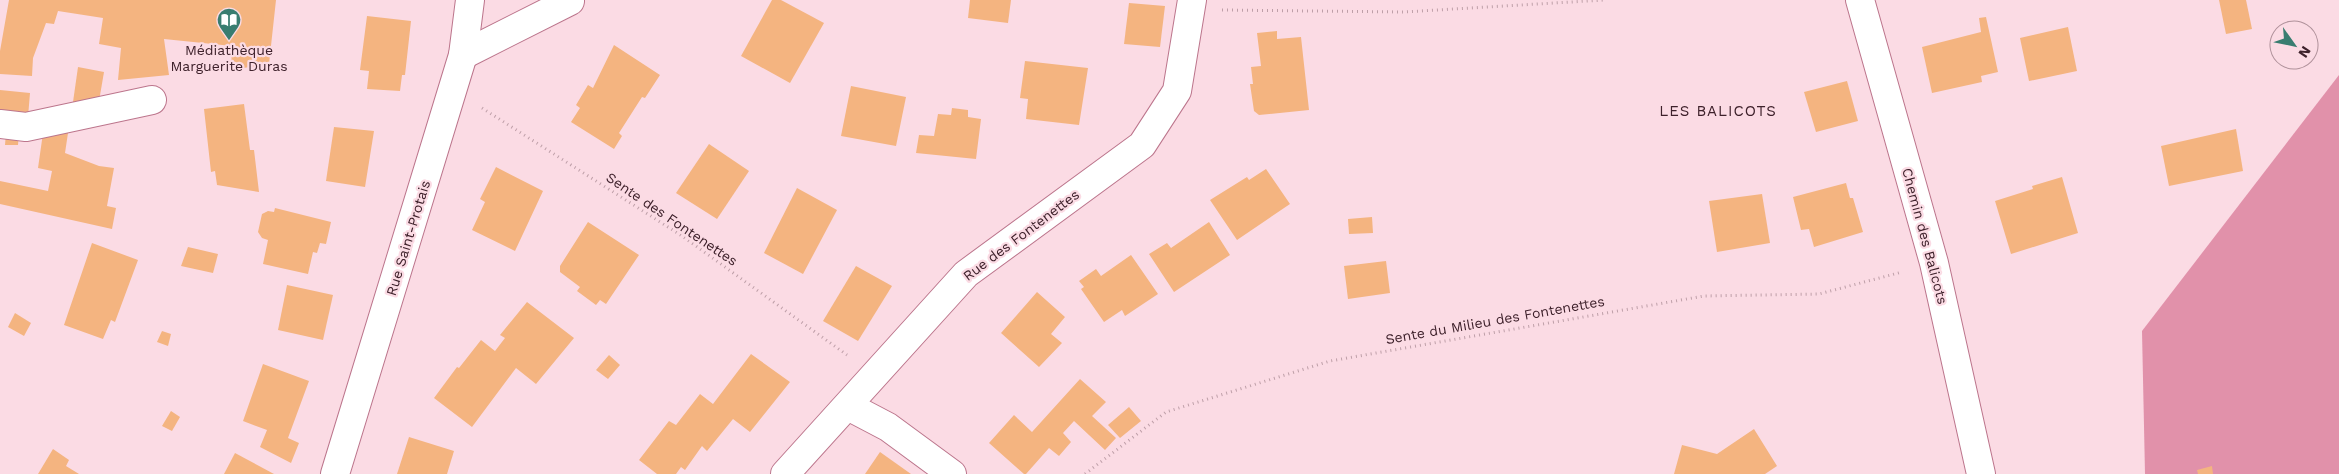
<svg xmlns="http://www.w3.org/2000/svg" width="2339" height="474" viewBox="0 0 2339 474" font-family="'Work Sans',sans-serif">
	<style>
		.forest { fill: #e191aa }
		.building { fill: #f4b480 }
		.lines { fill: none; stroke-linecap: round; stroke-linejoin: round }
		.minor-casing { stroke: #bc758c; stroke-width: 30 }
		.path { stroke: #be9fa8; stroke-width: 3; stroke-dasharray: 1 4; stroke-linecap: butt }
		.minor { stroke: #fff; stroke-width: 28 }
		.labels { text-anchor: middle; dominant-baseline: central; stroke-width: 4.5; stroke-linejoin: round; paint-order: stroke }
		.poi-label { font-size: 14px; fill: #3e212b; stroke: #fbdbe4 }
		.street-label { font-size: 14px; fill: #3e212b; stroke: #fbdbe4 }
		.neighbourhood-label { font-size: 15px; letter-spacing: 1px; fill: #3e212b; stroke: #fbdbe4 }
	</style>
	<rect width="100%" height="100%" fill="#fbdbe4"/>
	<!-- forest -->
	<path class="forest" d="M2339 75V474H2145L2142 331Z"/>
	<!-- building -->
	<g class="building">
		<path d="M9 0H276L269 64 231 70 232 46 164 39 169 75 118 80 121 48 99 44 103 18 58 11 54 24 46 23 33 58 32 76 0 74V51Z"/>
		<path d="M772 0H781L824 23 790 83 741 56Z"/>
		<path d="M970 0H1011L1008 23 968 18Z"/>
		<path d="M2219 0H2246L2252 29 2226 34Z"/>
		<path d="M1129 3 1165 6 1160 47 1124 44Z"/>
		<path d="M367 16 411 21 405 75H402L400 91 367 89 369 71 360 70Z"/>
		<path d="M1986 17 1998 72 1981 76 1982 82 1932 93 1922 47 1981 32 1979 18Z"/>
		<path d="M2068 27 2077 71 2029 81 2020 38Z"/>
		<path d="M1277 31V39L1301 37 1309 110 1259 115 1254 111 1250 84H1253L1251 67 1261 66 1257 33Z"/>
		<path d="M614 45 660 75 645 98 642 97 619 133 622 136 614 149 571 122 580 108 576 105 588 85 593 88Z"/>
		<path d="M1025 61 1088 68 1079 125 1026 119 1028 99 1020 98Z"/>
		<path d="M78 67 104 72 98 107 72 109Z"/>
		<path d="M1847 81 1858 121 1816 132 1804 92Z"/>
		<path d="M851 86 906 97 896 146 841 136Z"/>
		<path d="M0 90 30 93 28 117 0 118Z"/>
		<path d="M244 104 250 150H254L259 192 217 185 215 171 211 172 204 109Z"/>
		<path d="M952 108 968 110V117L981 119 976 159 916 153 919 135 934 136 938 114 951 115Z"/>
		<path d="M334 127 374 131 365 187 326 181Z"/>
		<path d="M2236 129 2243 171 2169 186 2161 146Z"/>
		<path d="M6 133H19L18 145H5Z"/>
		<path d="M43 133H68L65 153 99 166 114 168 107 206 116 208 112 229 0 204V181L48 191 52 171 38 168Z"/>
		<path d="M709 144 749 171 717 219 676 193Z"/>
		<path d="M496 167 543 191 515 251 472 230 485 202 480 199Z"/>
		<path d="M1266 169 1290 204 1237 240 1210 200 1247 177 1249 180Z"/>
		<path d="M2062 177 2078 233 2011 254 1995 201 2033 189 2032 186Z"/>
		<path d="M1846 183 1850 198H1853L1863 232 1814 247 1809 229 1801 230 1793 197Z"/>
		<path d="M797 188 837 210 803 274 764 253Z"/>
		<path d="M1762 194 1770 243 1717 252 1709 201Z"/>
		<path d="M275 208 331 222 326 244 320 243 317 253 313 252 308 274 263 264 268 240 262 238 258 232 262 214 268 211 274 212Z"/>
		<path d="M1372 217 1373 233 1349 234 1348 219Z"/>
		<path d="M588 222 639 255 606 304 600 300 596 305 577 291 580 287 560 272V266Z"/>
		<path d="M1209 222 1230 255 1174 292 1149 254 1167 243 1171 248Z"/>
		<path d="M92 243 138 260 115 322 111 320 103 339 64 325Z"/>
		<path d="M188 247 218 254 213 273 181 266Z"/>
		<path d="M1131 255 1158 294 1125 316 1122 310 1104 322 1081 289 1084 287 1079 281 1096 269 1101 276Z"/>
		<path d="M1386 261 1390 293 1348 299 1344 266Z"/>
		<path d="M856 266 892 286 858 341 823 321Z"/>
		<path d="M287 285 333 295 323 340 278 330Z"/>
		<path d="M1037 292 1065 317 1051 334 1062 343 1039 367 1001 333Z"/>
		<path d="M527 302 574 338 536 384 516 368 472 427 434 398 457 367 459 368 481 340 495 351 505 338 500 335Z"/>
		<path d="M15 313 31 323 24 336 8 327Z"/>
		<path d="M162 331 171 334 168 346 157 342Z"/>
		<path d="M751 354 790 382 750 432 733 419 707 451 702 446 685 470 681 467 676 474H657L639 460 669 421 676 425 700 394 713 404Z"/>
		<path d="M609 355 620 365 608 379 596 370Z"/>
		<path d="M263 364 309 381 288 438 299 443 291 463 260 447 267 430 243 421Z"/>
		<path d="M1080 379 1106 402 1092 416 1116 438 1105 450 1074 421 1063 433 1071 442 1059 456 1049 448 1026 474H1024L989 443 1014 415 1032 432Z"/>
		<path d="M1129 407 1141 421 1120 438 1108 425Z"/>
		<path d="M171 411 180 417 172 431 162 426Z"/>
		<path d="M1754 429 1777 466 1765 474H1674L1682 445 1717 454Z"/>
		<path d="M409 437 454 451 447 474H397Z"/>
		<path d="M53 449 69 460 66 466 79 474H38Z"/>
		<path d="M880 452 911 474H865Z"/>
		<path d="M235 453 274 474H224Z"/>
		<path d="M2212 466 2213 474H2198L2197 470Z"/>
	</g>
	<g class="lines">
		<defs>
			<g id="minor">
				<path d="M1860 0 1934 263 1981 474"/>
				<path d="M463 55 570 1"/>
				<path d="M0 124 26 127 152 100"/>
				<path d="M848 406 888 427 952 474"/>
				<path d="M335 474 463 55 470 0"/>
				<path d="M785 474 966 274 1142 145 1177 91 1192 0"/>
			</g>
		</defs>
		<!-- minor casing -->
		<use href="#minor" class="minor-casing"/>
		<!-- path -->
		<g class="path">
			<path d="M1222 10 1404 12 1604 0"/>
			<path d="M482 108 682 236 847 355"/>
			<path d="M1085 474 1166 412 1330 361 1704 296 1819 294 1902 272"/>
		</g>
		<!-- minor -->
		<use href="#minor" class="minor"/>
	</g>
	<!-- icons -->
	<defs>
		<symbol id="library-pin" viewBox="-11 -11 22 30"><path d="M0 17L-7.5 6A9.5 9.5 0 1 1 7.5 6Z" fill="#397d70" stroke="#fbdbe4"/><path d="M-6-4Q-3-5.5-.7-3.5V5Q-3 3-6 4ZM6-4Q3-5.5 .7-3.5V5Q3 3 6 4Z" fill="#fff"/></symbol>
	</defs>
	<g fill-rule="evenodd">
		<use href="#library-pin" x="215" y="6" width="28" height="38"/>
	</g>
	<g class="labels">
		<!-- poi labels -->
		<g class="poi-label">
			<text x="229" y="50">Médiathèque<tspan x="229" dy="16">Marguerite Duras</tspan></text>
		</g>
		<!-- street labels -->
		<g class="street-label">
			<text transform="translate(672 219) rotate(34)">Sente des Fontenettes</text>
			<text transform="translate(1021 235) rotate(-37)">Rue des Fontenettes</text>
			<text transform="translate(1925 236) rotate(75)">Chemin des Balicots</text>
			<text transform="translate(408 238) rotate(-73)">Rue Saint-Protais</text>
			<text transform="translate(1495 320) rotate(-10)">Sente du Milieu des Fontenettes</text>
		</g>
		<!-- neighbourhood labels -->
		<g class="neighbourhood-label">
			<text x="1718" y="111">LES BALICOTS</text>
		</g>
	</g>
	<!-- north arrow -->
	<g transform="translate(2294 45) rotate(123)"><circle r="24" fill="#fbdbe4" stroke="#af919a"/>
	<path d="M0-4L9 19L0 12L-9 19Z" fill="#397d70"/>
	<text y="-8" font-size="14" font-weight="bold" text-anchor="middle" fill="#3e212b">N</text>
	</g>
</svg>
